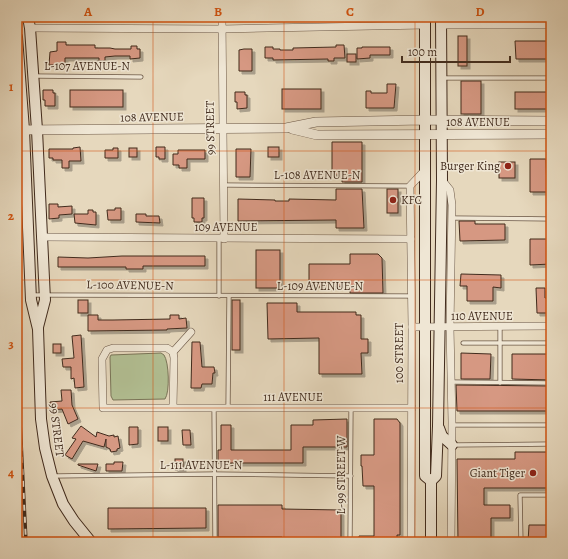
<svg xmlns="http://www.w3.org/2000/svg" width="568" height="559" viewBox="0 0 568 559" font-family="Alegreya,serif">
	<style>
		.green { fill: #b2bf93; stroke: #7a7558 }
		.building { fill: #d69882; stroke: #412b1d; filter: url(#shadow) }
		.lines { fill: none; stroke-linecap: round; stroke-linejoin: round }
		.service-casing { stroke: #6a5645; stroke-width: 5 }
		.minor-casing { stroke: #6a5645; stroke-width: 8 }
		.tertiary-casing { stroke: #6a5645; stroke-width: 10 }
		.secondary-casing { stroke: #412b1d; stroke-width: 12 }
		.service { stroke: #efe6d4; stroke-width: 3.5 }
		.minor { stroke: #efe6d4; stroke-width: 7 }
		.tertiary { stroke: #efe6d4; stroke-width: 9 }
		.secondary { stroke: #efe6d4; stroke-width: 10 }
		.rail-casing { stroke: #412b1d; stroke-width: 3.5 }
		.rail { stroke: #efe6d4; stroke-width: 2; stroke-dasharray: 6; stroke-linecap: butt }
		.grid { fill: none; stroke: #cf520f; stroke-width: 1; stroke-opacity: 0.55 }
		.poi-dot { fill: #8f2418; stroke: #efe6d4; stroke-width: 1.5 }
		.labels { text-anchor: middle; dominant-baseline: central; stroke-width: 3; stroke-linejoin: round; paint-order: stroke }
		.street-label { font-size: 12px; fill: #412b1d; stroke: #efe6d4 }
		.poi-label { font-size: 12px; fill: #412b1d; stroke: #efe6d4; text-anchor: end }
		.neatline { fill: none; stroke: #cf520f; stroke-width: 1.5 }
		.grid-label { font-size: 13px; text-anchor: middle; font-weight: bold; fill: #cf520f }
	</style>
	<defs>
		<filter id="shadow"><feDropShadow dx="3" dy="3" stdDeviation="0" flood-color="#0004"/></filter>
	</defs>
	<rect width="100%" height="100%" fill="#e6d8bd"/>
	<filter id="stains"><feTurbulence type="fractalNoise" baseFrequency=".005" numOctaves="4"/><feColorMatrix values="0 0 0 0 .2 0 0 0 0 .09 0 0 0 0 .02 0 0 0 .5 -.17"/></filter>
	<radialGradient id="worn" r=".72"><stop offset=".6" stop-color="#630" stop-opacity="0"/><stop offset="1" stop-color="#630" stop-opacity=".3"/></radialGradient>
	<!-- green -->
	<path class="green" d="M161 353 164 355C169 362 170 392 165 399L113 400 111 396 110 357 111 355Z"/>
	<!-- building -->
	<g class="building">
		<rect x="458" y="36" width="9" height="30"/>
		<path d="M515 41H551V59H516Z"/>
		<path d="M57 42H66V45H95V48H110L115 49H131V46H137V49H140V58L130 59V56H115L105 57V61H99V58H65V65H49L50 52 57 51Z"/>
		<path d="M336 45H344L345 58H334V61H328V59L273 60V58H265V47H273V49H280V50H293V48L336 47Z"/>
		<path d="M362 47H390V55H370V58L357 59V48H362Z"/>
		<path d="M244 49H252V71H239V50Z"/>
		<rect x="347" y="54" width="9" height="8"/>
		<rect x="461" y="81" width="20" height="33"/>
		<path d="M387 84H396L394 108H366V91H371V93H387Z"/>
		<rect x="282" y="89" width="39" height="20"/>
		<path d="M43 90H53V93H55V106H45V100H43Z"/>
		<rect x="70" y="90" width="53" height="17"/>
		<path d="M235 92H245V95H247V108L237 109V102H235Z"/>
		<rect x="515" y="92" width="35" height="17"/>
		<path d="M332 142H362V182H342V175H332Z"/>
		<path d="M80 147 81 161H69V168H62V160H53V158H49V149H73V148Z"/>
		<path d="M156 147H165V159H159V157H156Z"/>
		<rect x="268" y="147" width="11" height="10"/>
		<path d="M113 148H118V158H105V150H113Z"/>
		<rect x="129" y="148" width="8" height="9"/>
		<path d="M236 149H251L250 177H236Z"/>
		<path d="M178 150H205V159H187V168H179V165H173V154H178Z"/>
		<path d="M530 159H546L547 192H530Z"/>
		<rect x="499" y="162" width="16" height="16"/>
		<path d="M336 189H362L364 228H336V220L238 221V199L275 200V201H289V199L336 200Z"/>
		<rect x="387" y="189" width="11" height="24"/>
		<path d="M192 198H204V218H202V222H194V218H192Z"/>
		<path d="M49 204H58V207L72 206V214L59 215V218L49 219Z"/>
		<path d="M115 208H121V220H108L107 210H115Z"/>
		<path d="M88 210H93V212H96V225L75 223 74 214H88Z"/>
		<path d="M136 214H146V216H159L160 223 136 222Z"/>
		<path d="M459 221H475V224H505V240L460 241Z"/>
		<path d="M530 239H551V264L530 265Z"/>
		<rect x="256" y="250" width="24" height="38"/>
		<path d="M350 254H378L382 258 383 293H350V286L317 287V285H309V264H350Z"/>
		<path d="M122 256H205V266H143V269H126V267H58V257L88 258Z"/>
		<path d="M461 274 501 275V288L493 287V301H467V286H460Z"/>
		<path d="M536 288H545V298H550V313H537Z"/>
		<rect x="78" y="300" width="10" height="13"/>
		<rect x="232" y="300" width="8" height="50"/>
		<path d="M267 303H297V312H356V315H361V339H368V353H361L362 374H319V338L268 339Z"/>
		<path d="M88 315H98V320H113L170 319V315H179V319L186 318 187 328 167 329V330L88 331Z"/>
		<path d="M81 335 84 387 75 388 74 378 71 379V367H63L62 359 74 358 72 336Z"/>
		<path d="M192 342H200L202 367H214L215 373H213L212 384H202L201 388H191Z"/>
		<rect x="53" y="344" width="8" height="9"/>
		<path d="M461 353 491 354 490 379H461Z"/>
		<path d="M512 354H551V380L512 379Z"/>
		<path d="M456 385 551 386V411H457Z"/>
		<path d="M61 390H71L72 405 78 419 68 424 62 409 50 410V402L62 401Z"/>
		<path d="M347 419V447H303V463H218V450H221V425H231V450H291V425H313V420Z"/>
		<path d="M374 419H397L400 423V535H397V542H359V536H374V486H363L362 466H361V455H374Z"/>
		<path d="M81 426 96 437 97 432 109 436 114 435V437L118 436 120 448 117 449V451L111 452 110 449 106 447V439L104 447 83 441 72 459 65 455 76 439 72 438Z"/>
		<path d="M129 427H138V444L129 445Z"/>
		<rect x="158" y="427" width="10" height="14"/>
		<path d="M182 430H190L191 445H183Z"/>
		<path d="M515 452H551V488H484V505H510V518H491V542H458L457 459H515Z"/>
		<rect x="175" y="459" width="8" height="11"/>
		<path d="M114 462H123L122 471H106V464H114Z"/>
		<path d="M78 464H98L96 471 78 465Z"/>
		<path d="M218 505H282V509L341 510V542H282V537H218Z"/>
		<path d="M108 508H206V528L108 529Z"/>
		<path d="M529 525H551V542H528Z"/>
	</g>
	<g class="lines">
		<defs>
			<g id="service">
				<path d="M34 76 141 77"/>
				<path d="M442 78H551"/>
				<path d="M224 185 410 186"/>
				<path d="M452 218 551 219"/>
				<path d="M550 219 551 134"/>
				<path d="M219 239V296"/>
				<path d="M32 295 412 296"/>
				<path d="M500 327V383"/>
				<path d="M463 343H551"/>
				<path d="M451 382 551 383"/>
				<path d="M214 408 215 542"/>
				<path d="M228 408 229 296"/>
				<path d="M452 425H551"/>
				<path d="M452 445 551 444"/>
				<path d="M54 476 214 474 351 476"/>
				<path d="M350 542 351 408"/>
				<path d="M521 542 520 495H551"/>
			</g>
			<g id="minor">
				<path d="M222 17 224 239"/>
				<path d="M441 25H551"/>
				<path d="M30 28 222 29 425 25"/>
				<path d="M442 180 450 190 452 205 450 327 452 422 451 542"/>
				<path d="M41 237 411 239"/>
				<path d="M412 327 551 326"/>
				<path d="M173 352 191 332"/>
				<path d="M173 407 174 358 173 352 167 348H113L107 350 102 359 103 408H412"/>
				<path d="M411 542 412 327 410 186 425 170"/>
			</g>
			<g id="tertiary">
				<path d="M292 129 317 135 551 134"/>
				<path d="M17 130 286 128 316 122 424 120 551 121"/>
			</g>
			<g id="secondary">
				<path d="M28 17 30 28 37 130 45 300 38 327"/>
				<path d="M425 17V476L431 481"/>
				<path d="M17 37 24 130 31 300 38 329 41 419 45 448 52 476 63 504 74 521 91 542"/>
				<path d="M439 428 442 436 452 445"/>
				<path d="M431 542V481L436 476 438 426 442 180 441 17"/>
			</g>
		</defs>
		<!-- service casing -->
		<use href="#service" class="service-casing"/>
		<!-- minor casing -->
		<use href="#minor" class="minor-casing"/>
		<!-- tertiary casing -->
		<use href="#tertiary" class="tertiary-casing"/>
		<!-- secondary casing -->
		<use href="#secondary" class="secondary-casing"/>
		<!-- service -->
		<use href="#service" class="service"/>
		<!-- minor -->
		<use href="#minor" class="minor"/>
		<!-- tertiary -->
		<use href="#tertiary" class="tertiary"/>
		<!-- secondary -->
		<use href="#secondary" class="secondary"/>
		<defs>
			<path id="rail" d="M17 361 26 542"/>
		</defs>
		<!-- rail casing -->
		<use href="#rail" class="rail-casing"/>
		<!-- rail -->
		<use href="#rail" class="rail"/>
	</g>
	<!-- grid -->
	<path class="grid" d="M153 17V542M284 17V542M415 17V542M17 151H551M17 280H551M17 408H551"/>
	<!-- markers -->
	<g class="poi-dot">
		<circle cx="508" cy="166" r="4"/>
		<circle cx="393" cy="200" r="4"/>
		<circle cx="533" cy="473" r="4"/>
	</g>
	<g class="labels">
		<!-- street labels -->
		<g class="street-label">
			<text x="87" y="66">L-107 AVENUE-N</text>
			<text transform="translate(152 117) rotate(-1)">108 AVENUE</text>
			<text x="478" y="122">108 AVENUE</text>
			<text transform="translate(210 128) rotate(-91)">99 STREET</text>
			<text x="317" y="175">L-108 AVENUE-N</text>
			<text x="226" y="227">109 AVENUE</text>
			<text transform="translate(130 285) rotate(1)">L-100 AVENUE-N</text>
			<text x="320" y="286">L-109 AVENUE-N</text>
			<text x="482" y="316">110 AVENUE</text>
			<text transform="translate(399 353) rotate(-90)">100 STREET</text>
			<text x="293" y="397">111 AVENUE</text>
			<text transform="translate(57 430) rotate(83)">99 STREET</text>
			<text x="201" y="465">L-111 AVENUE-N</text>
			<text transform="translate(341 475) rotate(-90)">L-99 STREET-W</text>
		</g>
		<!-- poi labels -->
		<g class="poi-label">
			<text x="500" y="166">Burger King</text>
			<text x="401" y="200" text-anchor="start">KFC</text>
			<text x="525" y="473">Giant Tiger</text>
		</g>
	</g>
	<!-- margin -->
	<rect width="568" height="559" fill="none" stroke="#e6d8bd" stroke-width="44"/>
	<!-- scale -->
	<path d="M402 56v6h108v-6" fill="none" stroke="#412b1d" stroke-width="2"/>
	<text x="408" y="56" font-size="12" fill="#412b1d" stroke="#efe6d4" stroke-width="3" paint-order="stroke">100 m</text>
	<rect x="22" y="22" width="524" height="515" class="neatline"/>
	<g class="grid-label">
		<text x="88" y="16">A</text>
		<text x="218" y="16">B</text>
		<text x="350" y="16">C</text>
		<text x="480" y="16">D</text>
		<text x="11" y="91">1</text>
		<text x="11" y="220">2</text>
		<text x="11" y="348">3</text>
		<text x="11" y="477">4</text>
	</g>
	<rect width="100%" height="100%" filter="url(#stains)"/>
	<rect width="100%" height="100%" fill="url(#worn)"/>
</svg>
